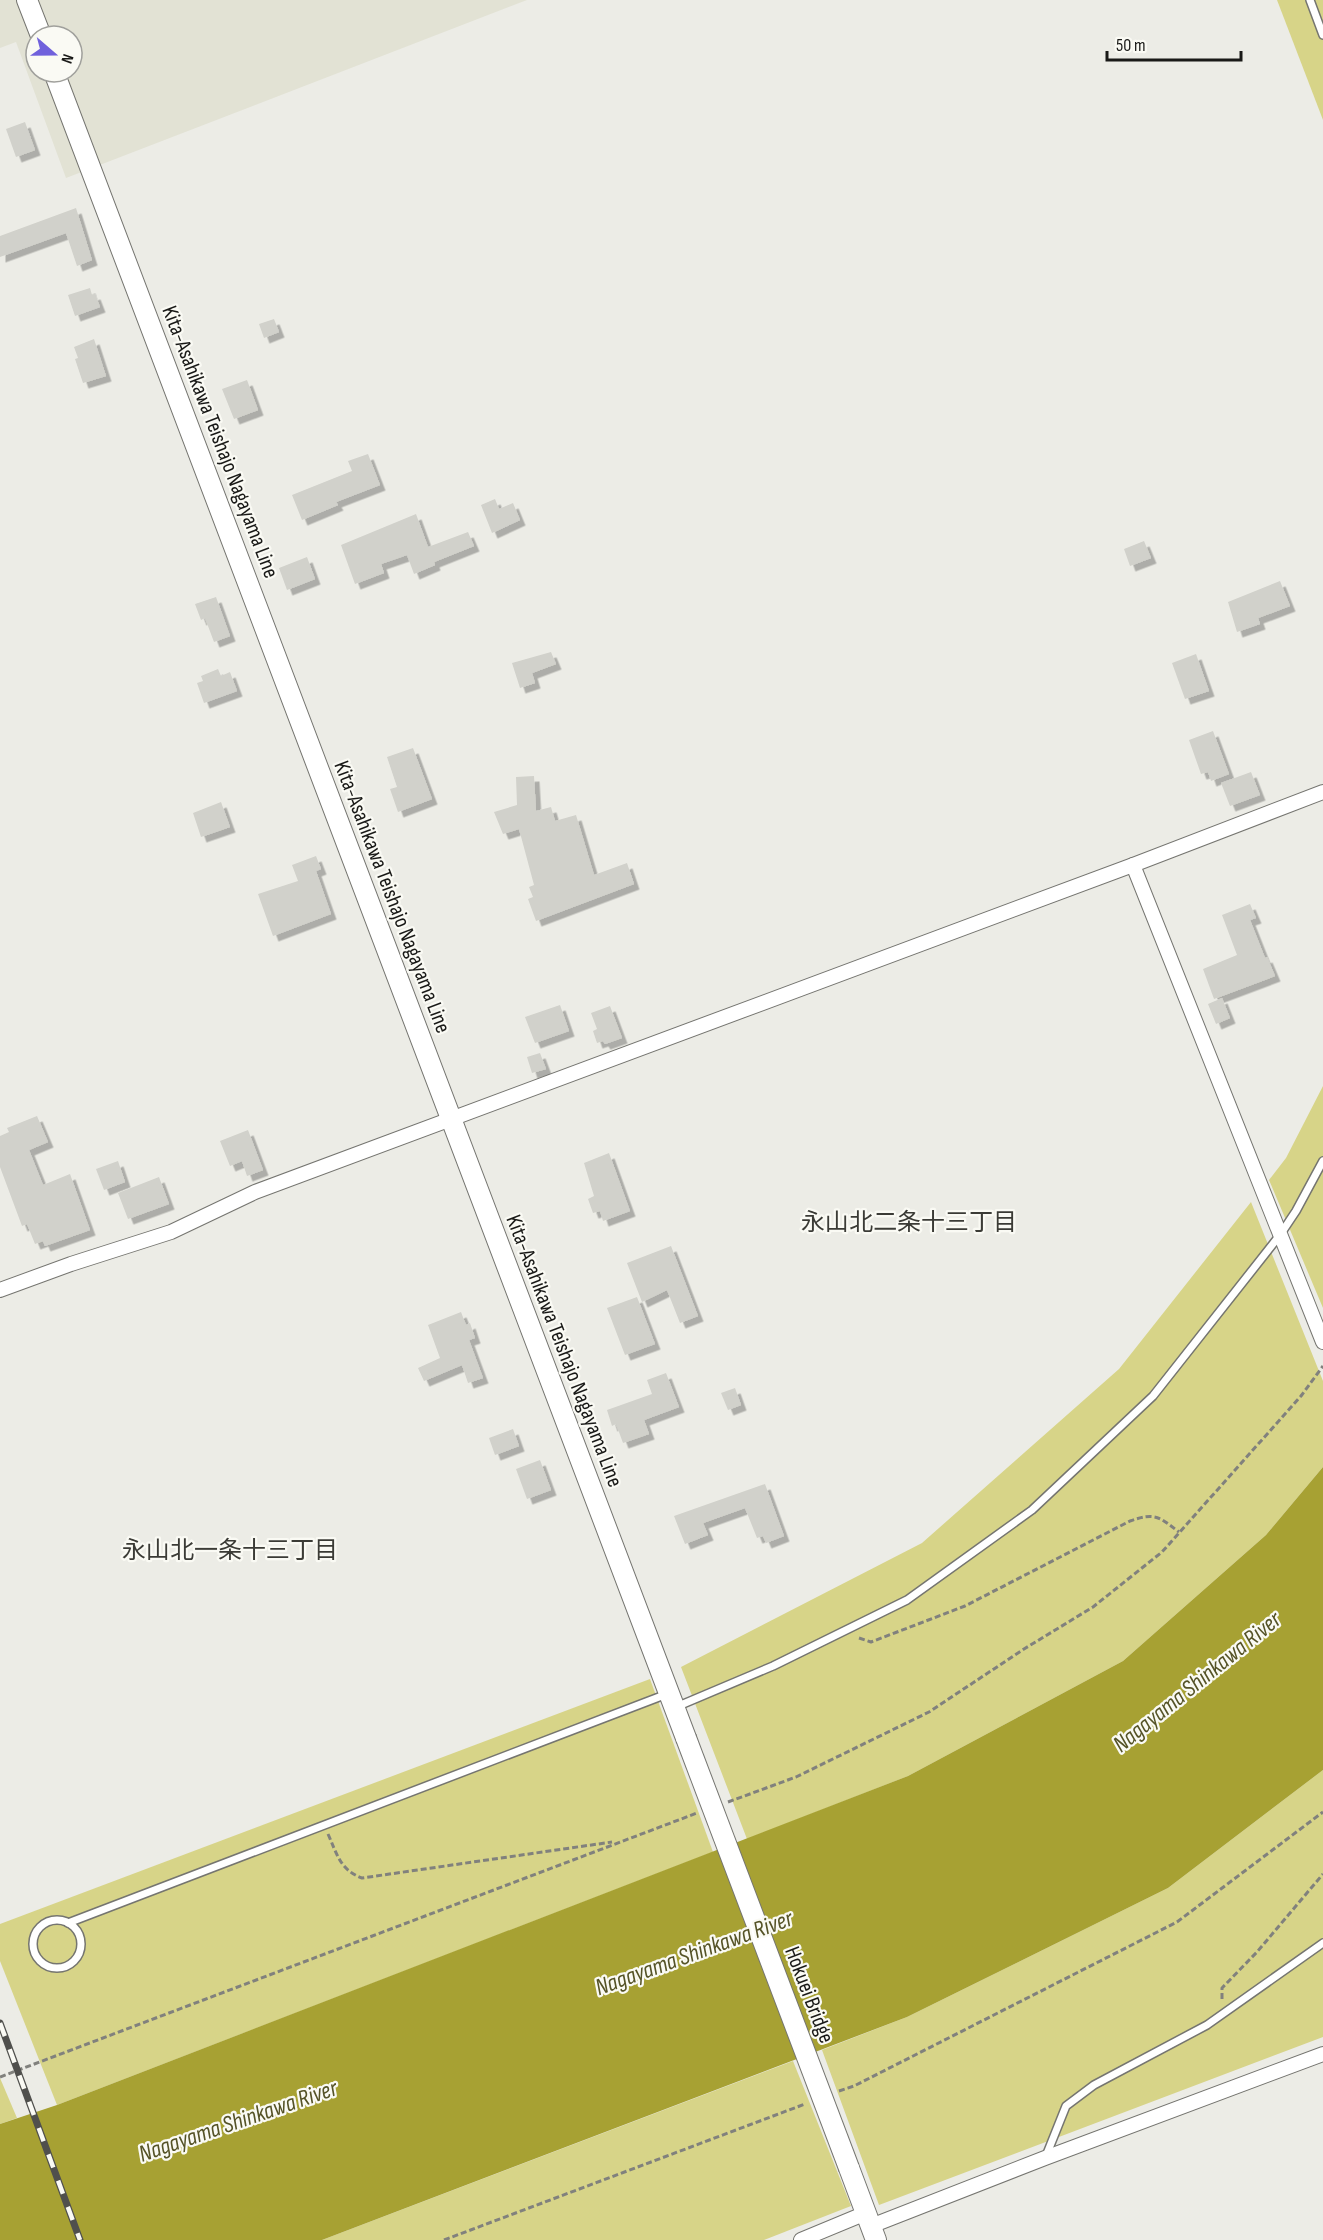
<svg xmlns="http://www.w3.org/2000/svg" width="1323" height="2240" viewBox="0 0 1323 2240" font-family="'Sofia Sans Condensed','Noto Sans JP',sans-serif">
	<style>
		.built { fill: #e2e2d4; fill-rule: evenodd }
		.green { fill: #d7d488 }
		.water { fill: #a7a133 }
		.building { fill: #d1d1cb; filter: url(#shadow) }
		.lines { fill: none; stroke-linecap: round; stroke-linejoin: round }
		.service-casing { stroke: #757570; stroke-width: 10 }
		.minor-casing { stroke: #757570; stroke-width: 16 }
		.secondary-casing { stroke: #757570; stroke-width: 22 }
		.path { stroke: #81817d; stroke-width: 3; stroke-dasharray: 6 3; stroke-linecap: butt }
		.service { stroke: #fff; stroke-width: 7 }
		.minor { stroke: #fff; stroke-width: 14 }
		.secondary { stroke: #fff; stroke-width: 20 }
		.rail-casing { stroke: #50504d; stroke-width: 7 }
		.rail { stroke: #fafaf4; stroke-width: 4.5; stroke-dasharray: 14; stroke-linecap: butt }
		.secondary-bridge-casing { stroke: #757570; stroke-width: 22; stroke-linecap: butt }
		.secondary-bridge { stroke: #fff; stroke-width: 20 }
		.labels { text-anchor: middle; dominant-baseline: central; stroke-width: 4.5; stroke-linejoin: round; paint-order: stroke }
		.street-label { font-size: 22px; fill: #191917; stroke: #fafaf4 }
		.neighbourhood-label { font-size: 24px; fill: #3b3b36; stroke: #fafaf4 }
		.water-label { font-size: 24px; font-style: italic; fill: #555327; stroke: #fafaf4 }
	</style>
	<defs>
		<filter id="shadow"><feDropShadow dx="5.5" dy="5.5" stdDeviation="0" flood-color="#0004"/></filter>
	</defs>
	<rect width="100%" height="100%" fill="#ecece6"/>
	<!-- built -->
	<path class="built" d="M0 0H527L66 178 16 42 0 48ZM36 36H72V72H36Z"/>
	<!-- green -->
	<g class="green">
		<path d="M1277 0H1323V120Z"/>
		<path d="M1323 1086V1308L1269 1180 1286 1158Z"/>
		<path d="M1251 1202 1323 1381V1467L1266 1535 1123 1661 908 1776 747 1839 681 1667 922 1543 1119 1369Z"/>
		<path d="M650 1679 713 1852 57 2105 0 1961V1924Z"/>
		<path d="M1323 1770V2037L879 2205 822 2050 907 2017 1168 1888Z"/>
		<path d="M793 2061 851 2206 764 2240H322Z"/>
		<path d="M0 2078 17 2118 0 2124Z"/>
	</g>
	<!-- water -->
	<path class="water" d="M1323 1467V1770L1168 1888 907 2017 322 2240H0V2124L57 2105 908 1776 1123 1661 1266 1535Z"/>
	<!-- building -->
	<g class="building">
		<path d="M25 122 35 150 16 157 6 129Z"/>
		<path d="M76 208 92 260 77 266 66 233 0 257V236Z"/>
		<path d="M90 288 92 295 95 294 100 307 75 316 68 295Z"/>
		<path d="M274 319 279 332 264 338 259 324Z"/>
		<path d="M94 339 106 376 83 383 75 359 78 358 74 347Z"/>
		<path d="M247 380 258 410 234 419 222 389Z"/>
		<path d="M368 454 380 485 336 502 338 505 302 520 292 495 352 471 348 461Z"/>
		<path d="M495 499 499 509 513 503 520 520 492 533 481 505Z"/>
		<path d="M416 514 428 547 468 532 474 546 434 562 435 565 414 574 407 555 381 564 384 573 355 584 341 545Z"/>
		<path d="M1144 541 1151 558 1130 566 1124 549Z"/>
		<path d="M307 557 315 579 287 590 279 568Z"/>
		<path d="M1280 581 1290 606 1258 618 1260 624 1237 632 1228 602Z"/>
		<path d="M216 597 230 636 214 642 205 618 201 620 195 604Z"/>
		<path d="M551 652 556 664 532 673 535 683 520 688 512 663Z"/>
		<path d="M1196 654 1209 691 1185 699 1172 663Z"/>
		<path d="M218 669 221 676 230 672 237 691 204 703 197 683 203 681 201 676Z"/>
		<path d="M1213 731 1229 774 1211 781 1208 772 1201 774 1189 740Z"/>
		<path d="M413 748 432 799 398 812 390 789 397 787 387 757Z"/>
		<path d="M1251 772 1260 795 1230 806 1221 783Z"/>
		<path d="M534 776 536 811 551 807 555 821 576 815 594 875 627 863 634 884 536 921 528 899 533 897 529 887 534 885 519 829 503 834 494 812 517 805 516 777Z"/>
		<path d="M221 802 230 827 201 837 193 813Z"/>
		<path d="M316 856 321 869 316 871 331 914 273 936 258 894 298 881 292 865Z"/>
		<path d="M1250 904 1256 918 1250 920 1265 958 1267 957 1275 976 1214 999 1203 969 1237 955 1222 915Z"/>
		<path d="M1222 998 1230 1018 1216 1024 1208 1004Z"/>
		<path d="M560 1005 569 1031 535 1043 525 1017Z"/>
		<path d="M610 1006 622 1038 605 1044 603 1041 597 1043 593 1031 597 1029 591 1013Z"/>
		<path d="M540 1053 546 1069 532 1073 527 1057Z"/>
		<path d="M37 1116 48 1142 29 1150 43 1185 70 1174 90 1230 45 1246 43 1241 35 1244 27 1224 22 1226 0 1167V1136L9 1132 7 1128Z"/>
		<path d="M248 1130 263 1170 247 1176 242 1161 230 1166 220 1141Z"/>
		<path d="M609 1153 630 1211 603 1221 600 1211 593 1213 588 1199 594 1196 584 1163Z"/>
		<path d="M118 1161 125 1182 104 1190 96 1169Z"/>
		<path d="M159 1177 169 1204 128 1219 118 1193Z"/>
		<path d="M671 1246 698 1316 680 1323 667 1290 642 1302 627 1263Z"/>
		<path d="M637 1297 655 1344 625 1355 607 1308Z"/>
		<path d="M461 1312 466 1325 470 1323 475 1338 469 1340 483 1378 468 1383 462 1365 424 1381 418 1368 440 1358 428 1325Z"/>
		<path d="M666 1373 679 1407 644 1420 649 1434 623 1443 616 1424 612 1426 607 1410 652 1394 647 1380Z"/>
		<path d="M735 1388 741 1405 728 1410 721 1393Z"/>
		<path d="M513 1429 519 1446 495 1455 489 1438Z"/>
		<path d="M540 1460 551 1490 527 1499 516 1469Z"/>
		<path d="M765 1484 784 1536 766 1543 763 1536 757 1538 745 1508 703 1523 708 1535 685 1544 674 1516Z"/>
	</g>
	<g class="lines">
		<defs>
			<g id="service">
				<path d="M1310 0 1323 35"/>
				<path d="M676 1707 773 1666 907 1600 1032 1510 1153 1396 1280 1235 1296 1211 1323 1161"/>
				<circle cx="57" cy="1944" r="24"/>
				<path d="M68 1923 667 1694"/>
				<path d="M1046 2156 1066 2106 1094 2085 1207 2025 1323 1943"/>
			</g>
			<g id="minor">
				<path d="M1133 865 1323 1342"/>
				<path d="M0 1290 71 1264 171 1232 255 1192 1133 865 1323 792"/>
				<path d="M871 2226 1045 2158 1323 2054"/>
				<path d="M801 2240 866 2213"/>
			</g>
			<g id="secondary">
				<path d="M27 0 41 36"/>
				<path d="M54 72 686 1738"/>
				<path d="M849 2168 876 2240"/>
			</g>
		</defs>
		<!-- service casing -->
		<use href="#service" class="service-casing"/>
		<!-- minor casing -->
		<use href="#minor" class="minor-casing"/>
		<!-- secondary casing -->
		<use href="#secondary" class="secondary-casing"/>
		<!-- path -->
		<g class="path">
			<path d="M859 1638 871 1642 965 1606 1130 1521C1156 1512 1159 1517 1179 1532"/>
			<path d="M728 1802 796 1777 929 1712 1024 1649 1093 1607 1162 1552 1301 1396 1323 1366"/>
			<path d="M328 1834C337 1854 340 1870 362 1878L612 1842"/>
			<path d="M1222 1999V1988L1257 1952 1323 1874"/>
			<path d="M0 2077 697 1813"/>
			<path d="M839 2091 854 2086 1177 1922 1323 1812"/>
			<path d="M444 2240 805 2104"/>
		</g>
		<!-- service -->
		<use href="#service" class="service"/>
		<!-- minor -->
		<use href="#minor" class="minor"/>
		<!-- secondary -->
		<use href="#secondary" class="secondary"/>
		<defs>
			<path id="rail" d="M0 2023 80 2240"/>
		</defs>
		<!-- rail casing -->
		<use href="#rail" class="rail-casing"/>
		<!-- rail -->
		<use href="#rail" class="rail"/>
		<defs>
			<path id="secondary-bridge" d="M686 1738 849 2168"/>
		</defs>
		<!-- secondary-bridge casing -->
		<use href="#secondary-bridge" class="secondary-bridge-casing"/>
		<!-- secondary-bridge -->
		<use href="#secondary-bridge" class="secondary-bridge"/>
	</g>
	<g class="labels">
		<!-- street labels -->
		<g class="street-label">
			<text transform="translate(220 442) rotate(69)">Kita-Asahikawa Teishajo Nagayama Line</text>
			<text transform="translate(392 897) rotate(69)">Kita-Asahikawa Teishajo Nagayama Line</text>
			<text transform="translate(564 1351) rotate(69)">Kita-Asahikawa Teishajo Nagayama Line</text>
			<text transform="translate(809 1995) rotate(69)">Hokuei Bridge</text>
		</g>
		<!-- neighbourhood labels -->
		<g class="neighbourhood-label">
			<text x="909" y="1222">永山北二条十三丁目</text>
			<text x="230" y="1550">永山北一条十三丁目</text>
		</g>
		<!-- water labels -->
		<g class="water-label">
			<text transform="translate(1197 1682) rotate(-39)">Nagayama Shinkawa River</text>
			<text transform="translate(694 1953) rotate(-20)">Nagayama Shinkawa River</text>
			<text transform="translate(238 2121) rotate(-19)">Nagayama Shinkawa River</text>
		</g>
	</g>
	<!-- north arrow -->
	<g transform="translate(54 54) rotate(110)"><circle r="28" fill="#fafaf4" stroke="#a0a09c" stroke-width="1.5"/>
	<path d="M0-4.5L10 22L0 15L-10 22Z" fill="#7061dc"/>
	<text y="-9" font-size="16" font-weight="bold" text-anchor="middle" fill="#191917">N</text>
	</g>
	<!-- scale -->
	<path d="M1107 51v9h134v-9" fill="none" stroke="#191917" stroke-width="3"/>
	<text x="1116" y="51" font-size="18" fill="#191917" stroke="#fafaf4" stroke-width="4.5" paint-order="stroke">50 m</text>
</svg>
